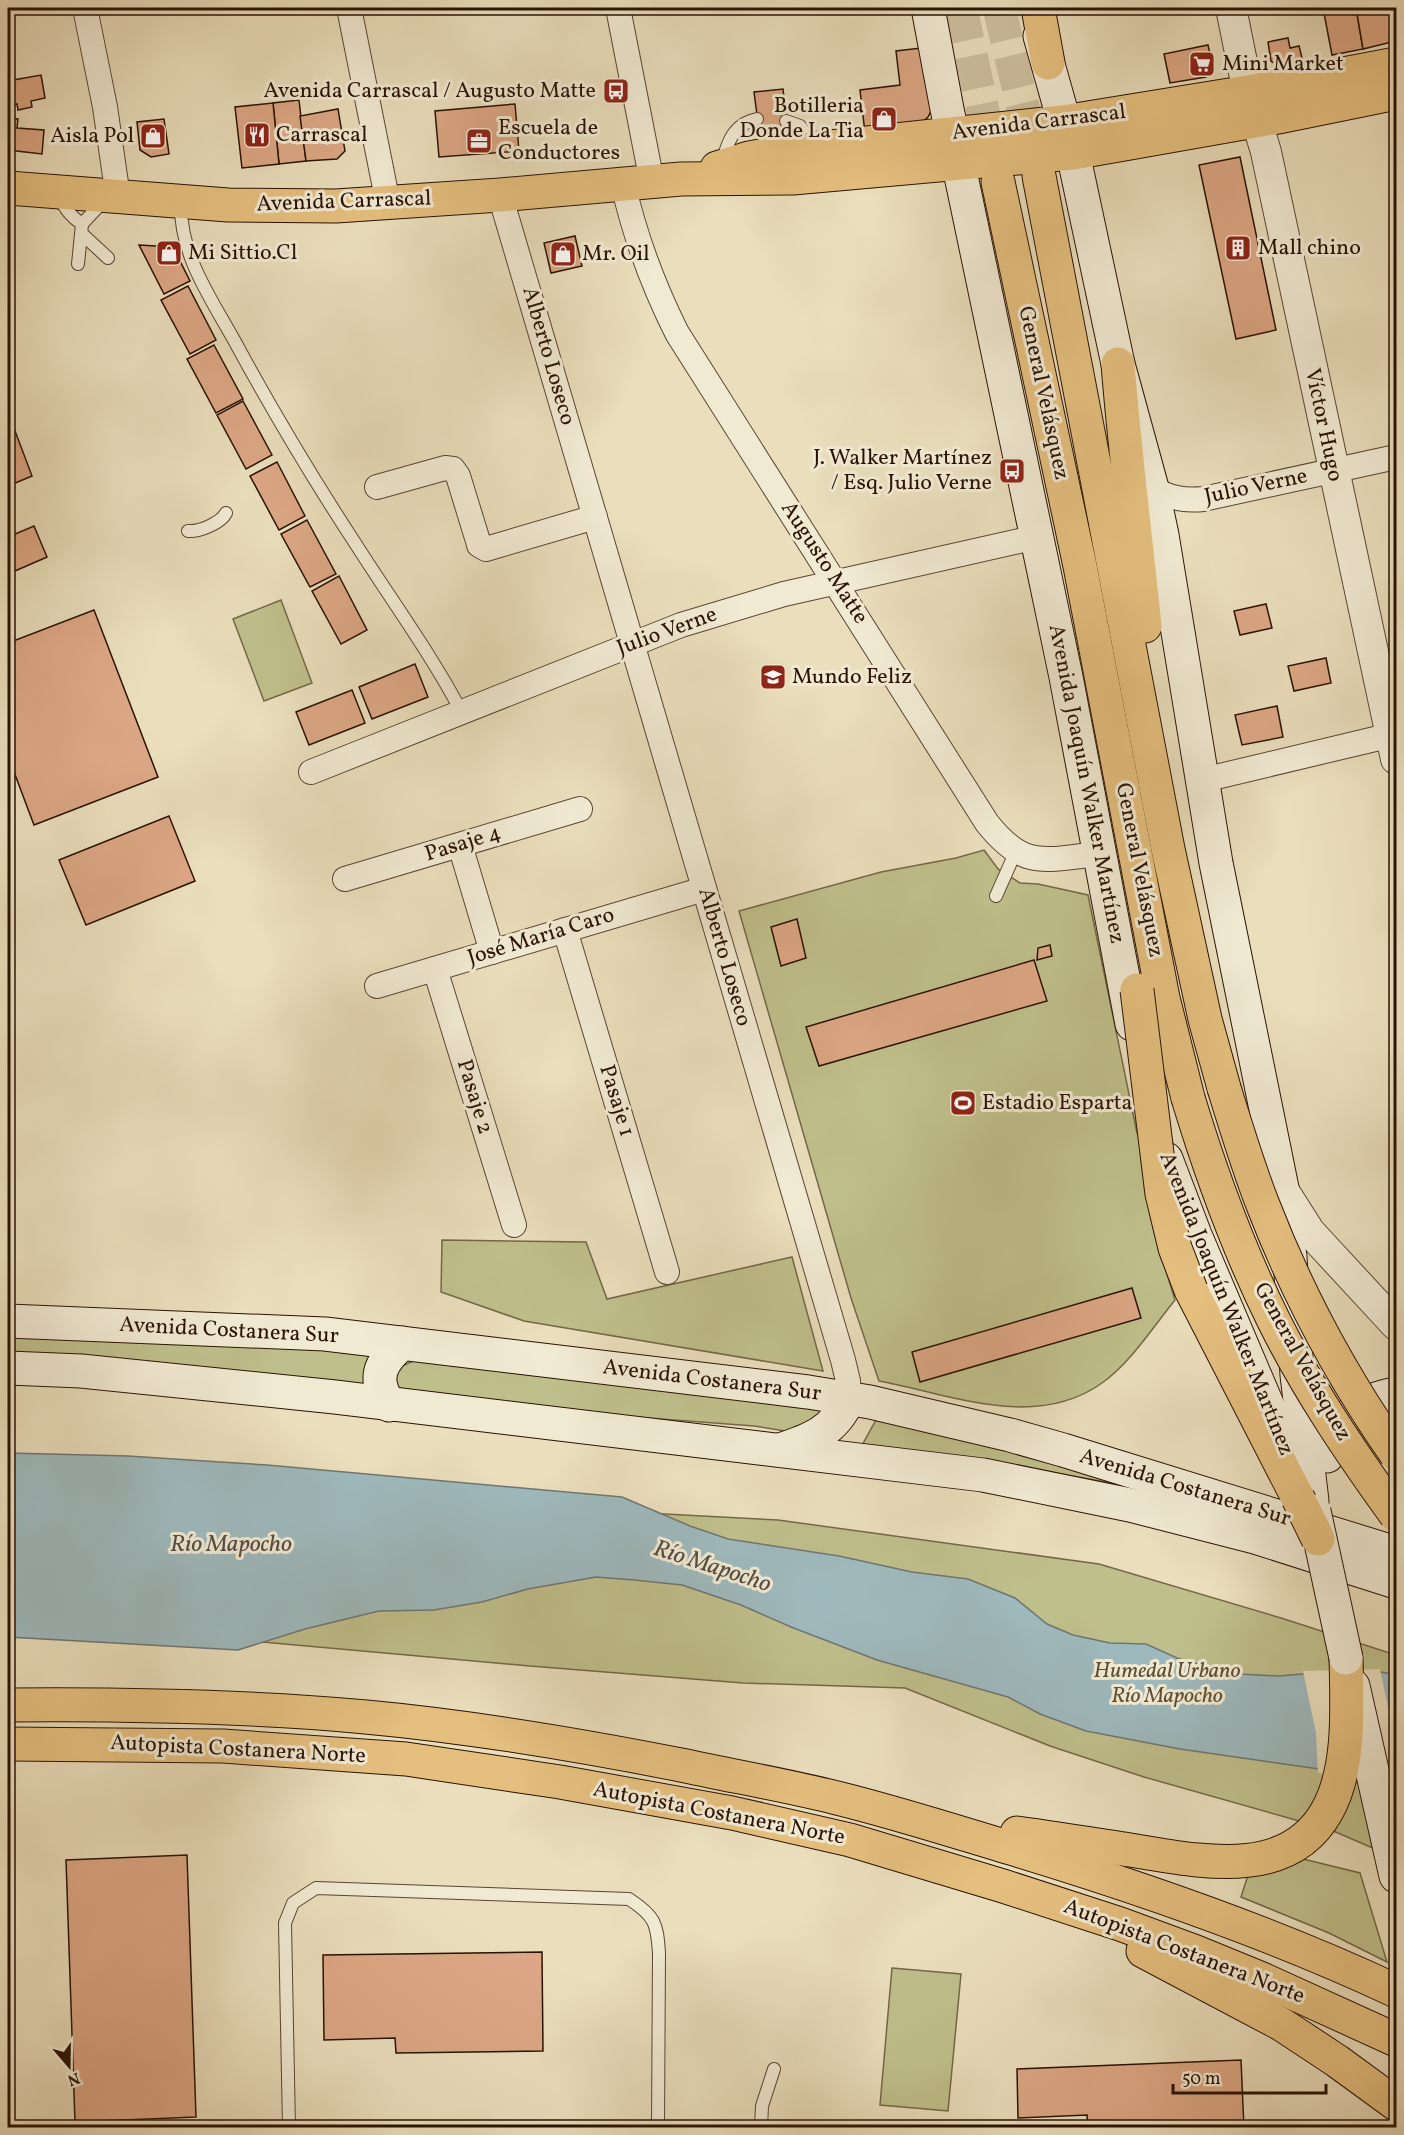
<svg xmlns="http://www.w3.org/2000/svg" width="1404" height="2135" viewBox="0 0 1404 2135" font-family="Vollkorn,serif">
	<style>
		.green { fill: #bfbf8b; stroke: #746848; stroke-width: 1.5 }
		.water { fill: #9eb9bd; stroke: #707673; stroke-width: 1.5 }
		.pier { fill: #eadebc }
		.building { fill: #dca784; stroke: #2a1204; stroke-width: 1.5 }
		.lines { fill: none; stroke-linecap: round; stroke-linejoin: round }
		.motorway-tunnel { stroke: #cdbfa0; stroke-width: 33; stroke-dasharray: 33 16; stroke-linecap: butt }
		.service-casing { stroke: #5a4532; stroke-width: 14 }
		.minor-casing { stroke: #5a4532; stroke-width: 26 }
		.tertiary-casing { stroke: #5a4532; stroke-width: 32 }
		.secondary-casing { stroke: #2a1204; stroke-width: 35 }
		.primary-casing { stroke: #2a1204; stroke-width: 35 }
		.motorway-casing { stroke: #2a1204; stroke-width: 35 }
		.service { stroke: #f1ead3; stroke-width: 12 }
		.minor { stroke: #f1ead3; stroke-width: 24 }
		.tertiary { stroke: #f1ead3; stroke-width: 30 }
		.secondary { stroke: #f1ead3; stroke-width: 33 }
		.primary { stroke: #e5bf7e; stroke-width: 33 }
		.motorway { stroke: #e5bf7e; stroke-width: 33 }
		.secondary-bridge-casing { stroke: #2a1204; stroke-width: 35; stroke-linecap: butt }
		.motorway-bridge-casing { stroke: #2a1204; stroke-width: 35; stroke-linecap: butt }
		.secondary-bridge { stroke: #f1ead3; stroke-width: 33 }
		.motorway-bridge { stroke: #e5bf7e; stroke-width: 33 }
		.labels { text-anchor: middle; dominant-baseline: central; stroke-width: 6; stroke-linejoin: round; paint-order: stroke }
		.poi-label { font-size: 22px; fill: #2a1204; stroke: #f1ead3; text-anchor: start }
		.street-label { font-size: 22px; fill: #2a1204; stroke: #f1ead3 }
		.park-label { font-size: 22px; font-style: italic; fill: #5e4f33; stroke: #f1ead3 }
		.water-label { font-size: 24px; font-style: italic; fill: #534c45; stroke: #f1ead3 }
	</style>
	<rect width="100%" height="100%" fill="#eadebc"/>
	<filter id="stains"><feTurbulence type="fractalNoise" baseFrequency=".00333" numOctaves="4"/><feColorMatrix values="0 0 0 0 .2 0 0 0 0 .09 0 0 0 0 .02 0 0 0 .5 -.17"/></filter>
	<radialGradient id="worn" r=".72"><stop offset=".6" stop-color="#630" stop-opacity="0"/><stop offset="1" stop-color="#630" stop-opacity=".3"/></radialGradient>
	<!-- green -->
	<g class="green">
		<path d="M281 600 312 683 264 701 233 619Z"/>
		<path d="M984 850 998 869 1020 883 1038 884 1088 895 1137 1133 1144 1131 1159 1248 1175 1300C1153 1327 1131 1362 1102 1383 1035 1431 950 1394 879 1381L851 1298 739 911 881 872 956 858Z"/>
		<path d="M442 1240 586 1242 607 1299 792 1257 823 1371 524 1321 441 1292Z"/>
		<path d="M8 1328 375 1347 373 1391 8 1357Z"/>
		<path d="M413 1361 438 1362 829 1407 817 1419 785 1431 754 1426 407 1400 395 1383 396 1369Z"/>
		<path d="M881 1411 1261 1519 1106 1482 1049 1472 860 1449Z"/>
		<path d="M8 1462 570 1509 778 1520 1099 1564 1281 1618 1396 1655V1858L1331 1830 1144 1777 1050 1746 905 1688 743 1683 530 1666 130 1630Z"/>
		<path d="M1299 1858 1360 1873 1387 1962 1329 1933 1241 1897 1248 1875Z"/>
		<path d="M892 1968 961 1974 948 2111 880 2105Z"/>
	</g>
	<!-- water -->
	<path class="water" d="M8 1453 128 1456 267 1465 622 1497 690 1526 728 1539 839 1556 912 1572 968 1579 1015 1598 1047 1624 1073 1635 1110 1643 1146 1644 1177 1658 1212 1668 1240 1674 1279 1676 1314 1673 1381 1672 1396 1675V1780L1180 1749 1086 1731 1040 1714 1008 1697 877 1660 791 1627 741 1605 682 1585 634 1580 596 1577 528 1589 482 1602 434 1610 379 1611 305 1629 238 1650 8 1637Z"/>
	<!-- pier -->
	<path class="pier" d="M1380 1669 1396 1746V1783L1318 1773 1316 1733 1303 1671Z"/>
	<!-- building -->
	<g class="building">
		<path d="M1323 8H1356L1363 49 1332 55Z"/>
		<path d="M1356 8H1396V41L1363 49Z"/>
		<path d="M1288 38 1290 48 1299 46 1303 62 1279 67 1271 61 1268 42Z"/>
		<path d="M1208 45 1213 68 1206 77 1170 83 1164 54Z"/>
		<path d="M921 48 932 109 928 117 917 127 865 133 860 90 900 85 896 51Z"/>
		<path d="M41 75 45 98 31 101 32 107 18 110 17 104 8 106V81Z"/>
		<path d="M783 89 789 142 761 145 754 92Z"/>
		<path d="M299 100 306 161 279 164 273 103Z"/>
		<path d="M273 103 279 164 242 168 235 107Z"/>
		<path d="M515 104 519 151 439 157 435 111Z"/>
		<path d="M338 109 345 151 337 159 306 161 300 116Z"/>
		<path d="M8 118 18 119 17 128 44 130 42 154 8 150Z"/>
		<path d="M164 119 169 154 151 157 140 150 137 122Z"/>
		<path d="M1240 157 1276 330 1236 339 1199 165Z"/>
		<path d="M575 236 582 266 551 273 544 243Z"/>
		<path d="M139 245 173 247 190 281 164 294Z"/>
		<path d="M188 286 216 340 190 354 161 300Z"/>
		<path d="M214 345 243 399 216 413 187 359Z"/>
		<path d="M243 401 272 455 246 469 217 415Z"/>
		<path d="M9 415 32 476 8 486V416Z"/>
		<path d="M277 462 305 516 279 530 250 476Z"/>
		<path d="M307 520 336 574 310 587 281 534Z"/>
		<path d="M34 526 47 557 8 574V537Z"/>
		<path d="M339 576 367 630 341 644 312 591Z"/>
		<path d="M1266 604 1272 628 1240 635 1234 611Z"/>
		<path d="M94 610 158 777 34 825 8 756V643Z"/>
		<path d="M1326 658 1331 683 1294 691 1288 666Z"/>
		<path d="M415 664 428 697 372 719 359 687Z"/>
		<path d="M352 690 365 723 309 745 296 712Z"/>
		<path d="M1277 706 1283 737 1242 745 1235 715Z"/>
		<path d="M169 816 195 881 86 925 59 860Z"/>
		<path d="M797 919 806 958 781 966 771 927Z"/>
		<path d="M1050 945 1052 956 1037 960 1038 948Z"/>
		<path d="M1034 960 1047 1001 819 1066 806 1027Z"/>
		<path d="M1132 1288 1141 1318 920 1382 912 1352Z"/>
		<path d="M187 1855 196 2117 75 2122 66 1860Z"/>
		<path d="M542 1952 543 2051 396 2053 395 2038 324 2040 323 1955Z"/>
		<path d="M1241 2060 1244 2128H1088L1087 2115 1018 2118 1017 2069Z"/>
	</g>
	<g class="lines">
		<!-- motorway-tunnel -->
		<g class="motorway-tunnel">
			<path d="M961 8 993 158"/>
			<path d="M999 8 1034 153"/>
		</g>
		<defs>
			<g id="service">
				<path d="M786 121 800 126 814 145"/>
				<path d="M722 164C727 143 733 124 757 119"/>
				<path d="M58 195C64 208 71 217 82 224L78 264"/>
				<path d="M181 202C179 253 210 297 234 340 272 410 313 479 357 546 392 601 431 654 461 711"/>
				<path d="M82 224 98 207 101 196"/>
				<path d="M82 234 108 258"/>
				<path d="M188 531C199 532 221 523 226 513"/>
				<path d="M996 896 1016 851"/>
				<path d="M289 2128 285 1923 293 1903 316 1888 629 1899C655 1916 657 1923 659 1953L658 2128"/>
				<path d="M761 2128 762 2106 774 2069"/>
			</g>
			<g id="minor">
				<path d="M85 8 105 107 118 197"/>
				<path d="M349 8 388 203"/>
				<path d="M618 8 652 182"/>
				<path d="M623 184C635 237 653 285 677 333L987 823C1025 871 1045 859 1099 854"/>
				<path d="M500 195 843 1360 848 1381 849 1398"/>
				<path d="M377 487 445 468 453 469 458 476 478 541 479 545 486 549 595 517"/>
				<path d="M1152 488C1169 498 1184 501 1203 499L1396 457"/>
				<path d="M311 772 681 625 784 594 1037 537"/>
				<path d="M1203 780 1396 734"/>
				<path d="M460 845 492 952"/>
				<path d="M345 879 580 809"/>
				<path d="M565 930 667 1272"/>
				<path d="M435 969 514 1225"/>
				<path d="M377 986 704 889"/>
			</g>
			<g id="tertiary">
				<path d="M1231 8 1248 92 1266 152 1396 759"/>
				<path d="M1282 1188 1310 1232 1396 1325"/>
			</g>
			<g id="secondary">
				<path d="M928 8 947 109 1066 677 1132 1024"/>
				<path d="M1040 36 1073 153 1118 364 1152 488 1162 535 1216 863 1282 1188 1290 1257 1297 1375 1312 1501"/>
				<path d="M1166 1159 1195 1235 1284 1444"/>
				<path d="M8 1321 325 1334 808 1392 870 1402 1010 1435 1063 1450 1396 1553"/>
				<path d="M8 1368 81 1371 335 1397 983 1475 1130 1505 1255 1537 1396 1582"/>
				<path d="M389 1405C372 1377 380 1363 402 1343"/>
				<path d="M780 1450C811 1440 835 1431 849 1398"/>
				<path d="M1327 1456C1338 1420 1358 1400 1396 1394"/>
				<path d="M1353 1686 1396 1876"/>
			</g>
			<g id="primary">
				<path d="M717 168 749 158 783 152 1063 122 1248 92 1396 64"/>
				<path d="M8 188 228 205 336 206 500 195 681 179 793 178 1073 153 1278 117 1396 93"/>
			</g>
			<g id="motorway">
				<path d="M1038 8 1048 63"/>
				<path d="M1039 176 1168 849 1205 1019 1224 1088"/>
				<path d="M998 182 1080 566 1163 998 1188 1098"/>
				<path d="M1118 364C1125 452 1136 539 1145 626"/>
				<path d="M1191 1290 1298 1498"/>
				<path d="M8 1705C127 1704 247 1706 366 1717 474 1727 580 1745 686 1766 737 1777 790 1786 841 1799 901 1814 960 1833 1020 1851 1148 1890 1275 1934 1396 1991"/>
				<path d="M8 1744 223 1746 406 1759 560 1782 732 1813 850 1840 1003 1886 1120 1924 1196 1952 1262 1979 1396 2040"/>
				<path d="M1017 1833C1055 1838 1092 1844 1130 1850 1195 1860 1287 1883 1327 1811 1351 1769 1347 1705 1346 1658"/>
				<path d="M1143 1951 1281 2024 1337 2061 1396 2104"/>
			</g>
		</defs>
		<!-- service casing -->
		<use href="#service" class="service-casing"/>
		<!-- minor casing -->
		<use href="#minor" class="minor-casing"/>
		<!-- tertiary casing -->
		<use href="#tertiary" class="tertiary-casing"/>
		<!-- secondary casing -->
		<use href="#secondary" class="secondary-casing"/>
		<!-- primary casing -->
		<use href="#primary" class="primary-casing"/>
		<!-- motorway casing -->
		<use href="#motorway" class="motorway-casing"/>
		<!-- service -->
		<use href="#service" class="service"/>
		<!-- minor -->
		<use href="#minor" class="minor"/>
		<!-- tertiary -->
		<use href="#tertiary" class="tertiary"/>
		<!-- secondary -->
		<use href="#secondary" class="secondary"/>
		<!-- primary -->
		<use href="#primary" class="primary"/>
		<!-- motorway -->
		<use href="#motorway" class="motorway"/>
		<defs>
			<path id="secondary-bridge" d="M1314 1511 1346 1658"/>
			<g id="motorway-bridge">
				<path d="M1137 990 1162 1194 1175 1248 1191 1290"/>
				<path d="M1224 1088C1236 1127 1248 1167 1263 1205 1297 1293 1342 1377 1396 1454"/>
				<path d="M1188 1098C1211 1174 1238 1248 1273 1319 1307 1388 1351 1453 1396 1515"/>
				<path d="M1298 1498 1318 1539"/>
			</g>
		</defs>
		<!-- secondary-bridge casing -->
		<use href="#secondary-bridge" class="secondary-bridge-casing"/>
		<!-- motorway-bridge casing -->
		<use href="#motorway-bridge" class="motorway-bridge-casing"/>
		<!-- secondary-bridge -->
		<use href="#secondary-bridge" class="secondary-bridge"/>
		<!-- motorway-bridge -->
		<use href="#motorway-bridge" class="motorway-bridge"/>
	</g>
	<!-- icons -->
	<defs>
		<symbol id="supermarket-square" viewBox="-11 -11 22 22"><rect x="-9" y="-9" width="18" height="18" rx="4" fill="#8f2418" stroke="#f1ead3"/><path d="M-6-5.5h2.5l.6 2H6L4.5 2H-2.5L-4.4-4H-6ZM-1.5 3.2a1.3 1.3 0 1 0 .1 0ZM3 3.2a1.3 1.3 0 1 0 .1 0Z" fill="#fff"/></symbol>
		<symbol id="bus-square" viewBox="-11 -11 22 22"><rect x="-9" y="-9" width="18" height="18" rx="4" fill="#8f2418" stroke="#f1ead3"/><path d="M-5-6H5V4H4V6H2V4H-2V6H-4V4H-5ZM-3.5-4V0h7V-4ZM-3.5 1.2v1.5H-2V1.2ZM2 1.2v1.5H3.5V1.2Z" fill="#fff"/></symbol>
		<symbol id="shop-square" viewBox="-11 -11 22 22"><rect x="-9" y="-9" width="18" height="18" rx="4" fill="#8f2418" stroke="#f1ead3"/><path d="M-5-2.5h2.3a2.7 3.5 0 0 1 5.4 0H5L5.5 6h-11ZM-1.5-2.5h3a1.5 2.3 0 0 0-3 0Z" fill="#fff"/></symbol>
		<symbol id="restaurant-square" viewBox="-11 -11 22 22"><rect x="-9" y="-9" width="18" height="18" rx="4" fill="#8f2418" stroke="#f1ead3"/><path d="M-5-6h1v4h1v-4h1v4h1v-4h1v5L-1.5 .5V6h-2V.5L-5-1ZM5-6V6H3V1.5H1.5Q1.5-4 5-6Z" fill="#fff"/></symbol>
		<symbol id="office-square" viewBox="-11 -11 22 22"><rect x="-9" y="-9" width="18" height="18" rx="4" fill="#8f2418" stroke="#f1ead3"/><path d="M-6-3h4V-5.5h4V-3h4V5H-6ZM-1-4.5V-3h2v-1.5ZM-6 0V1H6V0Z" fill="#fff"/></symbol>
		<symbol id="building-square" viewBox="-11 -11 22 22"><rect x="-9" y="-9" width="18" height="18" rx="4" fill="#8f2418" stroke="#f1ead3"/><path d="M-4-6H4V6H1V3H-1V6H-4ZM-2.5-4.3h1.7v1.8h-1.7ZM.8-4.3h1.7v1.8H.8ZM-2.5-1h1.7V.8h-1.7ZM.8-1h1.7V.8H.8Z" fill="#fff"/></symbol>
		<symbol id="school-square" viewBox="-11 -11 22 22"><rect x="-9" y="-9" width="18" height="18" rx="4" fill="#8f2418" stroke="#f1ead3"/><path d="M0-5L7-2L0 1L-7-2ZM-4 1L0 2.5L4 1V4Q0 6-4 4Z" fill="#fff"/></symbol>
		<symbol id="stadium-square" viewBox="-11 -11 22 22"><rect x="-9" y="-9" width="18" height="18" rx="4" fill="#8f2418" stroke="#f1ead3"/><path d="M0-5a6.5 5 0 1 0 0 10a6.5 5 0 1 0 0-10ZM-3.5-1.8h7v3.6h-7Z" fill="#fff"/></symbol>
	</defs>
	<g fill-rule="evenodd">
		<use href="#supermarket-square" x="1187" y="49" width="30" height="30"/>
		<use href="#bus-square" x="601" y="76" width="30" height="30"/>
		<use href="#shop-square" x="869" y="104" width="30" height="30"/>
		<use href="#restaurant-square" x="242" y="120" width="30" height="30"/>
		<use href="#shop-square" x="138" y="121" width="30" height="30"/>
		<use href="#office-square" x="464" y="126" width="30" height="30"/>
		<use href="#building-square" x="1223" y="233" width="30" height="30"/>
		<use href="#shop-square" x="154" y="238" width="30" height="30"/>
		<use href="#shop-square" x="548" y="239" width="30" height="30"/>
		<use href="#bus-square" x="997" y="456" width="30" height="30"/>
		<use href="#school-square" x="758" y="662" width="30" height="30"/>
		<use href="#stadium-square" x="948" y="1088" width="30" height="30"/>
	</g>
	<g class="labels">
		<!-- poi labels -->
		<g class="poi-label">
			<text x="1222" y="64">Mini Market</text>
			<text x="596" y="91" text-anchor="end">Avenida Carrascal / Augusto Matte</text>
			<text x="864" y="106" text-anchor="end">Botilleria<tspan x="864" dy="25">Donde La Tia</tspan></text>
			<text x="498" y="128">Escuela de<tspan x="498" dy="25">Conductores</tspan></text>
			<text x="276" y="135">Carrascal</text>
			<text x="134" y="136" text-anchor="end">Aisla Pol</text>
			<text x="1258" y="248">Mall chino</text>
			<text x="188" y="253">Mi Sittio.Cl</text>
			<text x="582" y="254">Mr. Oil</text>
			<text x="992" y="458" text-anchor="end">J. Walker Martínez<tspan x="992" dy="25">/ Esq. Julio Verne</tspan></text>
			<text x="792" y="677">Mundo Feliz</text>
			<text x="982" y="1103">Estadio Esparta</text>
		</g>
		<!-- street labels -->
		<g class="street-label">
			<text transform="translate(1039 123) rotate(-7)">Avenida Carrascal</text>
			<text transform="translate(344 202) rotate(-2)">Avenida Carrascal</text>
			<text transform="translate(548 356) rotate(74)">Alberto Loseco</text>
			<text transform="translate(1043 393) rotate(78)">General Velásquez</text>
			<text transform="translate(1323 425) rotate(78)">Víctor Hugo</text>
			<text transform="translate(1256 487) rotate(-12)">Julio Verne</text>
			<text transform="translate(824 563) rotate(57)">Augusto Matte</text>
			<text transform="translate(667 632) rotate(-20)">Julio Verne</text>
			<text transform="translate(1086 784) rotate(79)">Avenida Joaquín Walker Martínez</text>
			<text transform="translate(463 844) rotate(-17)">Pasaje 4</text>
			<text transform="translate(1139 870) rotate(79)">General Velásquez</text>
			<text transform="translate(541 937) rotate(-17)">José María Caro</text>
			<text transform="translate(724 957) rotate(74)">Alberto Loseco</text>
			<text transform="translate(474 1097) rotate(73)">Pasaje 2</text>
			<text transform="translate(616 1101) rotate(73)">Pasaje 1</text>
			<text transform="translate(1226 1304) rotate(68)">Avenida Joaquín Walker Martínez</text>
			<text transform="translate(229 1331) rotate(3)">Avenida Costanera Sur</text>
			<text transform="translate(1302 1362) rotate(61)">General Velásquez</text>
			<text transform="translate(712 1381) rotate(7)">Avenida Costanera Sur</text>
			<text transform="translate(1185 1488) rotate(17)">Avenida Costanera Sur</text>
			<text transform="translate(238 1750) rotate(3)">Autopista Costanera Norte</text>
			<text transform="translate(719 1814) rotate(11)">Autopista Costanera Norte</text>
			<text transform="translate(1184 1952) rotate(21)">Autopista Costanera Norte</text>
		</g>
		<!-- park labels -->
		<g class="park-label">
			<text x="1167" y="1671">Humedal Urbano<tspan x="1167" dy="25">Río Mapocho</tspan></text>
		</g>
		<!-- water labels -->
		<g class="water-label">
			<text x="231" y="1545">Río Mapocho</text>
			<text transform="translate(712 1567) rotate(18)">Río Mapocho</text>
		</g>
	</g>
	<!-- margin -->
	<rect width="1404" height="2135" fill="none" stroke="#eadebc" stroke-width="30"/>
	<rect x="9" y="9" width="1386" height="2117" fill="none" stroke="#2a1204" stroke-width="3"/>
	<rect x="15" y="15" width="1374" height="2105" fill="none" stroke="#2a1204" stroke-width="1.5"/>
	<!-- north arrow -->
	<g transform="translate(69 2066) rotate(160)" stroke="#f1ead3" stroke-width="4.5" paint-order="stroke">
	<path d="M0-4.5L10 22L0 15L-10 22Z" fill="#2a1204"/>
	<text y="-9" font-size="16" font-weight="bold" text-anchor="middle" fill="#2a1204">N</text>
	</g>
	<!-- scale -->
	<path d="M1173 2084v9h153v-9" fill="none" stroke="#2a1204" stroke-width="3"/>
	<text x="1182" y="2084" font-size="18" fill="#2a1204" stroke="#f1ead3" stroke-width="4.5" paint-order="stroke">50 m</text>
	<rect width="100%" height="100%" filter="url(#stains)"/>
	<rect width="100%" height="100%" fill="url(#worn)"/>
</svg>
